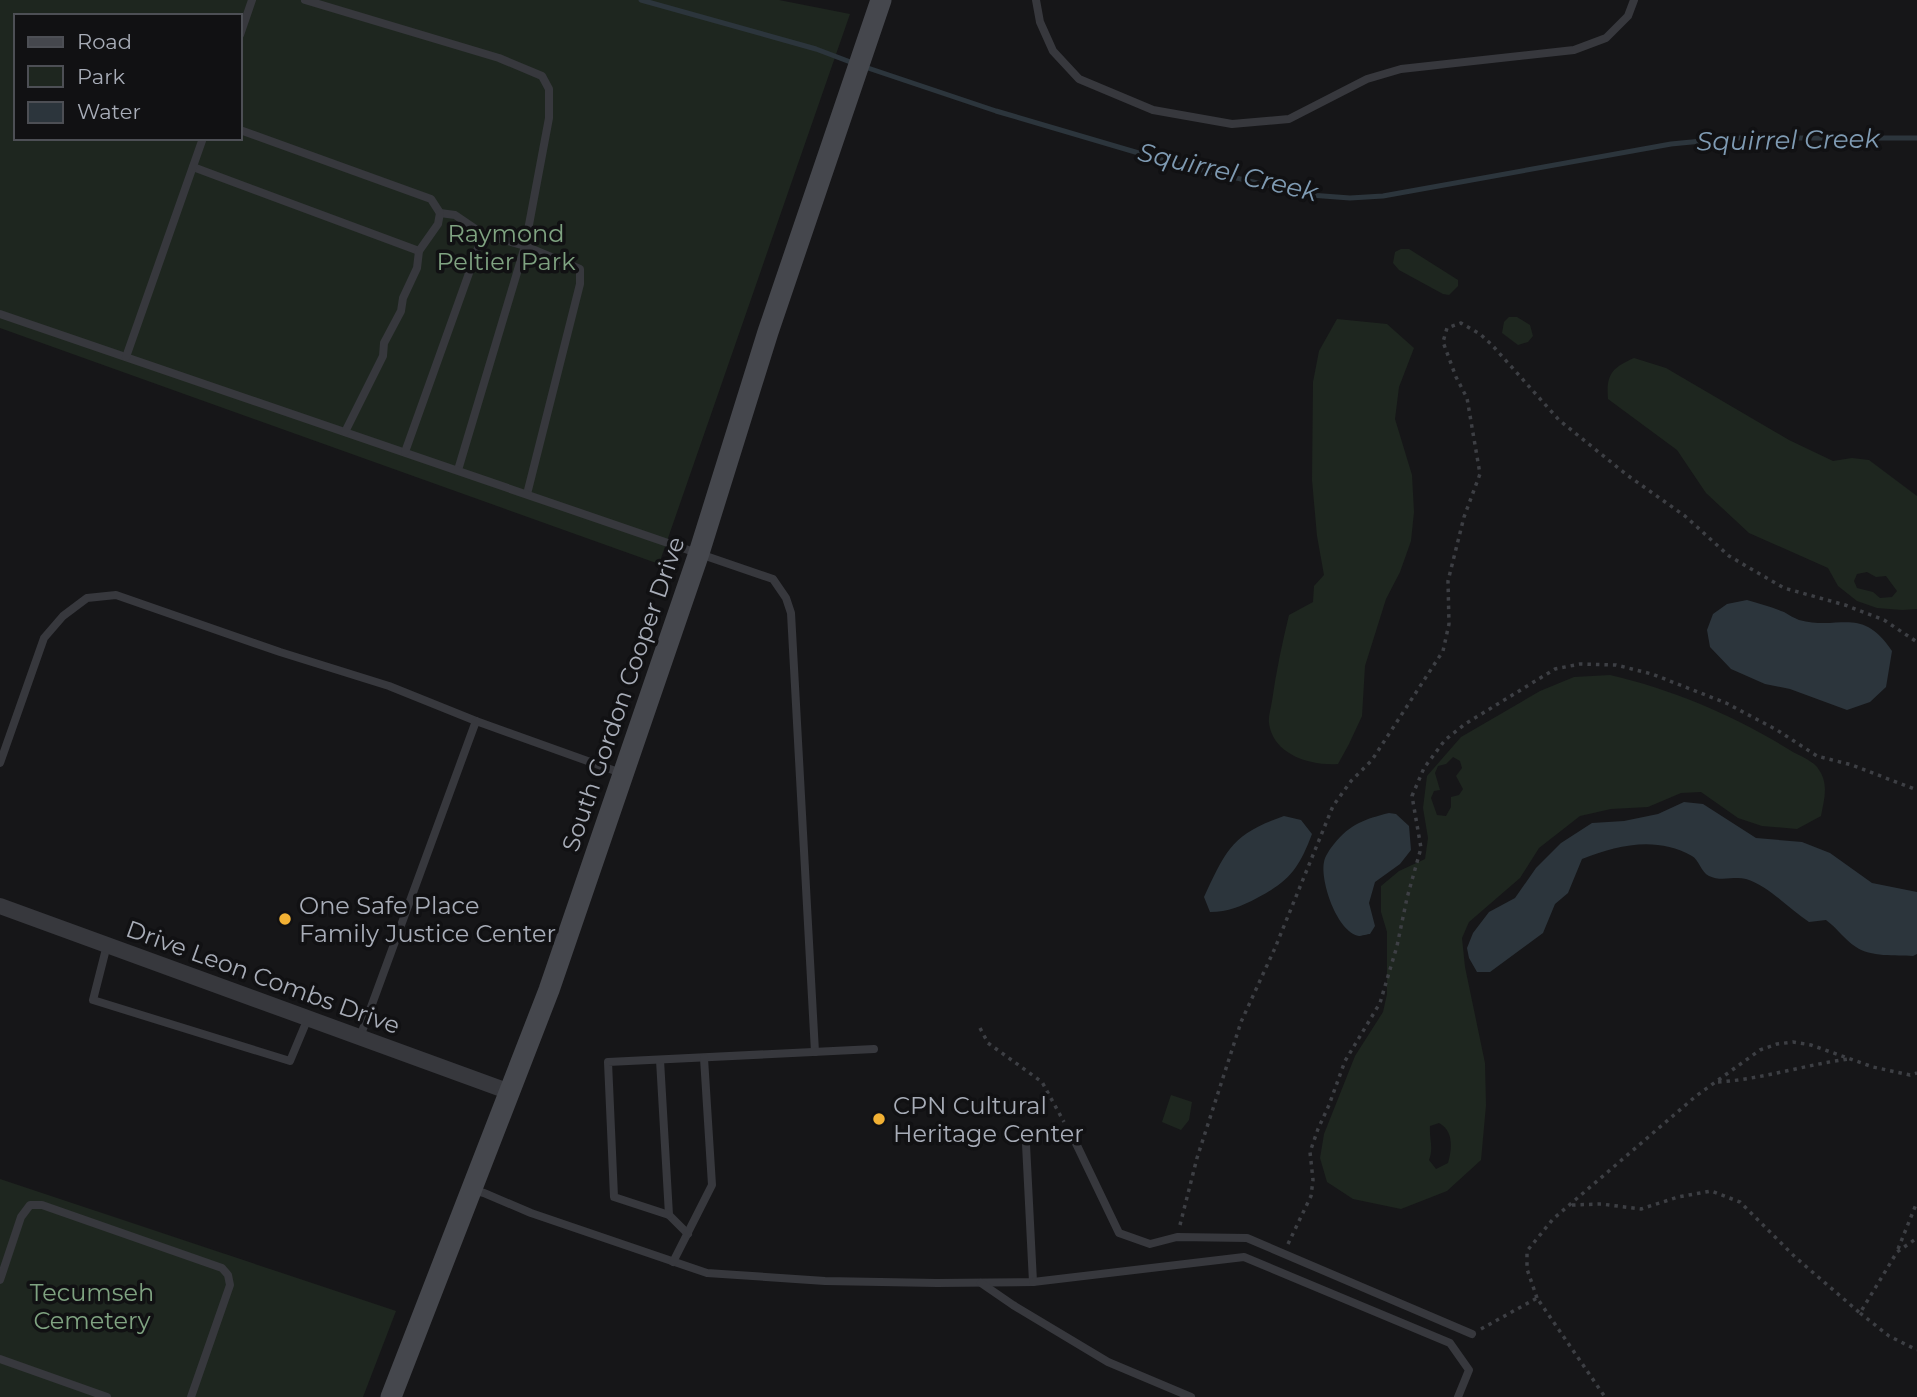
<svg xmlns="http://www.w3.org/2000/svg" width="1917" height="1397" viewBox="0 0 1917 1397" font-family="Montserrat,sans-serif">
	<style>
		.green { fill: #1e261f; fill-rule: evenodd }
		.water { fill: #2c353c }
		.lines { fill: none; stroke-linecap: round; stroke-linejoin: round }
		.stream { stroke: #2c353c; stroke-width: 5 }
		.path { stroke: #3d3f44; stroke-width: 3.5; stroke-dasharray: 3.5 5; stroke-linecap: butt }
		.lane { stroke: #37383d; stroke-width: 8 }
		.street { stroke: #37383d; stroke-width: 16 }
		.secondary { stroke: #45474d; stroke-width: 21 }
		.poi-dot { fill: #f2b134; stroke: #111113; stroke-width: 2.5 }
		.labels { text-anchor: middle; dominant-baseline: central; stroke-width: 7; stroke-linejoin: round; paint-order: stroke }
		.park-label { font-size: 24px; fill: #7fa381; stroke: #111113 }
		.street-label { font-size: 24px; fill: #a8adb8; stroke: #111113 }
		.poi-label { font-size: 24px; fill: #a8adb8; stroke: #111113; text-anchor: start }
		.water-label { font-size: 26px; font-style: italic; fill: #7f9bb3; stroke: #111113 }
	</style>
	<rect width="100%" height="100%" fill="#161618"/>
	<!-- green -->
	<g class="green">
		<path d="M0 0H779L850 14 659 564 0 328ZM16 16H240V138H16Z"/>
		<path d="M1401 249H1409L1458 280V286L1449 295 1443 294 1399 270 1393 263 1395 252Z"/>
		<path d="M1509 317H1517L1530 325 1533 336 1528 342 1518 345 1502 333 1504 322Z"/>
		<path d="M1337 319 1387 324 1414 348 1399 387 1395 419 1412 475 1414 512 1411 541 1400 572 1386 599 1365 666 1362 716 1349 744 1338 764C1311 766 1273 755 1269 723 1268 717 1271 708 1272 701 1276 672 1282 644 1289 615L1313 602 1314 586 1324 575 1317 536 1312 480 1313 382 1319 351Z"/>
		<path d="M1634 358 1666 368 1789 440 1833 461 1852 458 1869 460 1917 496V609L1902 610 1877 608 1857 601 1838 586 1828 568 1749 533 1706 493 1677 450 1608 399C1606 374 1612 368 1634 358ZM1867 572 1876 577 1886 576 1897 591 1892 597 1880 598 1873 592 1857 588 1854 581 1857 574Z"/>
		<path d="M1610 675C1675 690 1737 717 1793 752 1801 756 1815 762 1819 770 1829 784 1824 800 1821 816L1797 829 1762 826 1738 818 1701 792 1681 793 1648 807 1611 809 1580 816 1539 848 1520 878 1469 922 1462 938 1465 967 1485 1063 1486 1105 1481 1160 1447 1191 1401 1209 1353 1199 1327 1182 1320 1158 1324 1134 1355 1056 1383 1012 1387 994V932L1381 912V886L1399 871 1425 859 1428 838 1423 808 1427 776 1461 737 1540 691 1574 677ZM1453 757 1460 761 1462 768 1456 776 1463 789 1459 795 1451 797V807L1446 816 1437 815 1431 798 1434 791 1440 790 1435 773 1438 766 1446 764ZM1439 1123C1454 1131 1452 1149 1448 1163L1436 1169 1429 1160C1434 1148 1429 1139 1430 1126Z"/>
		<path d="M1171 1095 1192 1102 1189 1120 1181 1130 1162 1122Z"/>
		<path d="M0 1179 396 1311 363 1397H0Z"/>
	</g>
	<!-- water -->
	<g class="water">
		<path d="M1747 600C1760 604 1772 607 1784 612 1789 615 1794 618 1799 620 1841 631 1861 605 1892 651L1886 687 1870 702 1847 710 1790 689 1765 684 1731 669 1710 647 1707 630 1713 614 1727 604Z"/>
		<path d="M1684 802 1703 804 1756 838 1802 842 1830 853 1872 883 1917 892V954L1913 956C1896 955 1870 957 1856 947 1845 940 1837 928 1826 920L1809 922C1789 909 1769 886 1746 879 1734 876 1721 882 1709 876 1701 872 1699 860 1692 856 1656 836 1618 845 1582 859L1568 893 1555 904 1543 933 1490 972H1477L1469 958 1467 948 1473 933 1489 912 1515 898 1536 868 1561 843 1592 823 1624 821 1658 814Z"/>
		<path d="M1389 813 1396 814 1409 826 1411 850 1400 864 1375 882 1369 903 1375 926 1370 934C1368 934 1361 936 1359 936 1337 932 1320 881 1324 862 1325 856 1330 849 1334 844 1350 824 1365 819 1389 813Z"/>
		<path d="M1284 816 1301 820 1312 834C1299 868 1290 881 1257 898 1242 906 1228 912 1210 912L1204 897C1226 850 1232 834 1284 816Z"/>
	</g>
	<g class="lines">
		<!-- stream -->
		<g class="stream">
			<path d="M641 0 816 49 853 63"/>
			<path d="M862 66 996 111 1176 164 1310 195 1350 198 1383 196 1671 144 1733 138H1917"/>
		</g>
		<!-- path -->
		<g class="path">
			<path d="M980 1028 988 1043 1042 1082 1064 1122"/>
			<path d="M1718 1082C1763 1079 1804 1065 1848 1059"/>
			<path d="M1572 1205 1601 1204 1641 1209 1678 1197 1711 1191 1740 1202 1795 1257 1860 1313 1897 1252 1917 1238"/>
			<path d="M1180 1225 1197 1158 1241 1022 1275 948 1333 806 1351 781 1372 760 1443 651 1449 624 1448 581 1464 517 1480 474 1467 398 1456 377 1443 342 1447 328 1461 323 1480 334 1492 345 1559 420 1627 475 1685 516 1729 556 1784 588 1845 605 1884 620 1917 642"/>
			<path d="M1288 1244 1311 1196 1313 1180 1310 1152 1318 1129 1329 1105 1345 1061 1380 1003 1397 946 1407 898 1421 848 1412 796 1424 768 1445 740 1465 724 1555 669 1580 664 1616 665 1652 674 1726 703 1777 730 1817 756 1852 765 1917 790"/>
			<path d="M1898 1249 1917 1202"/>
			<path d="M1537 1298 1527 1269V1251L1553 1219 1696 1096 1760 1050 1777 1044 1793 1042 1811 1045 1873 1067 1910 1075 1917 1073"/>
			<path d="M1860 1313 1889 1336 1917 1350"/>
			<path d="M1481 1329 1537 1298 1605 1397"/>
		</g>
		<!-- lane -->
		<g class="lane">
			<path d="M305 0 499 58 542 76 549 89V118L525 246 458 470"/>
			<path d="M1036 0 1040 22 1053 51 1079 79 1153 110 1232 124 1289 119 1367 79 1401 69 1574 50 1606 38 1628 16 1634 0"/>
			<path d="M240 35 252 0"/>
			<path d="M240 130 431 199 440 213 455 215 483 234 525 246 580 269V284L527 494"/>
			<path d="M193 167 419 251"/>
			<path d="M0 314 773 579 786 598 791 613 815 1052"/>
			<path d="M126 357 203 138"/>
			<path d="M345 432 383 356 384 343 401 311 403 298 417 268 419 251 438 224 440 213"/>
			<path d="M405 452 483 234"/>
			<path d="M0 763 44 638 63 616 87 598 116 595 280 652 389 686 476 721"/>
			<path d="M107 945 93 1000 290 1061 308 1018"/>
			<path d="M360 1037 476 721 621 773"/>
			<path d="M660 1060 669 1215 688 1234"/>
			<path d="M1071 1133 1119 1233 1150 1244 1177 1237 1247 1238 1472 1334"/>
			<path d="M472 1190 484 1193 531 1213 707 1273 825 1281 937 1283 1033 1282 1026 1144"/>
			<path d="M669 1215 614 1197 608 1062 874 1049"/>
			<path d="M673 1262 712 1185 704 1058"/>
			<path d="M0 1280 21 1217 30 1205H42L222 1268 228 1275 230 1285 191 1397"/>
			<path d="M1033 1282 1244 1257 1450 1343 1469 1370 1458 1397"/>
			<path d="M981 1283 1013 1305 1108 1362 1191 1397"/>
			<path d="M0 1359 107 1397"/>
		</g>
		<!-- street -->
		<path class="street" d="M0 906 510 1092"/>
		<!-- secondary -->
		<path class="secondary" d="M391 1397 549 990 699 553 768 332 881 0"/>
	</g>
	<!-- markers -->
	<g class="poi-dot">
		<circle cx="285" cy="919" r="7"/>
		<circle cx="879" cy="1119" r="7"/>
	</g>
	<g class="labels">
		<!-- park labels -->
		<g class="park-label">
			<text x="506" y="233">Raymond<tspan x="506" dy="28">Peltier Park</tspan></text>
			<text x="92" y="1292">Tecumseh<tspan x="92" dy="28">Cemetery</tspan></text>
		</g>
		<!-- street labels -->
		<g class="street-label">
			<text transform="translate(623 694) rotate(-71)">South Gordon Cooper Drive</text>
			<text transform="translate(263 977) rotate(20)">Drive Leon Combs Drive</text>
		</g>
		<!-- poi labels -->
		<g class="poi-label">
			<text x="299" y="905">One Safe Place<tspan x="299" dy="28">Family Justice Center</tspan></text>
			<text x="893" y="1105">CPN Cultural<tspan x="893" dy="28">Heritage Center</tspan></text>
		</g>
		<!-- water labels -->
		<g class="water-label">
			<text transform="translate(1788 140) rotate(-1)">Squirrel Creek</text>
			<text transform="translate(1228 172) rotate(13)">Squirrel Creek</text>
		</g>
	</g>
	<!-- legend -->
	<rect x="14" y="14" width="228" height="126" fill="#111113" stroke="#4d4f55" stroke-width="2"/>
	<rect x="28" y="37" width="35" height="10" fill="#45474d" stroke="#4d4f55" stroke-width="2"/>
	<text x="77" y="49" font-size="21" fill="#a8adb8">Road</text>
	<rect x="28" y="66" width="35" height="21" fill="#1e261f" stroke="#4d4f55" stroke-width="2"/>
	<text x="77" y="84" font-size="21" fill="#a8adb8">Park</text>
	<rect x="28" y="102" width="35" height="21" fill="#2c353c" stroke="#4d4f55" stroke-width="2"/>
	<text x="77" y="119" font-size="21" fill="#a8adb8">Water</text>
</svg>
